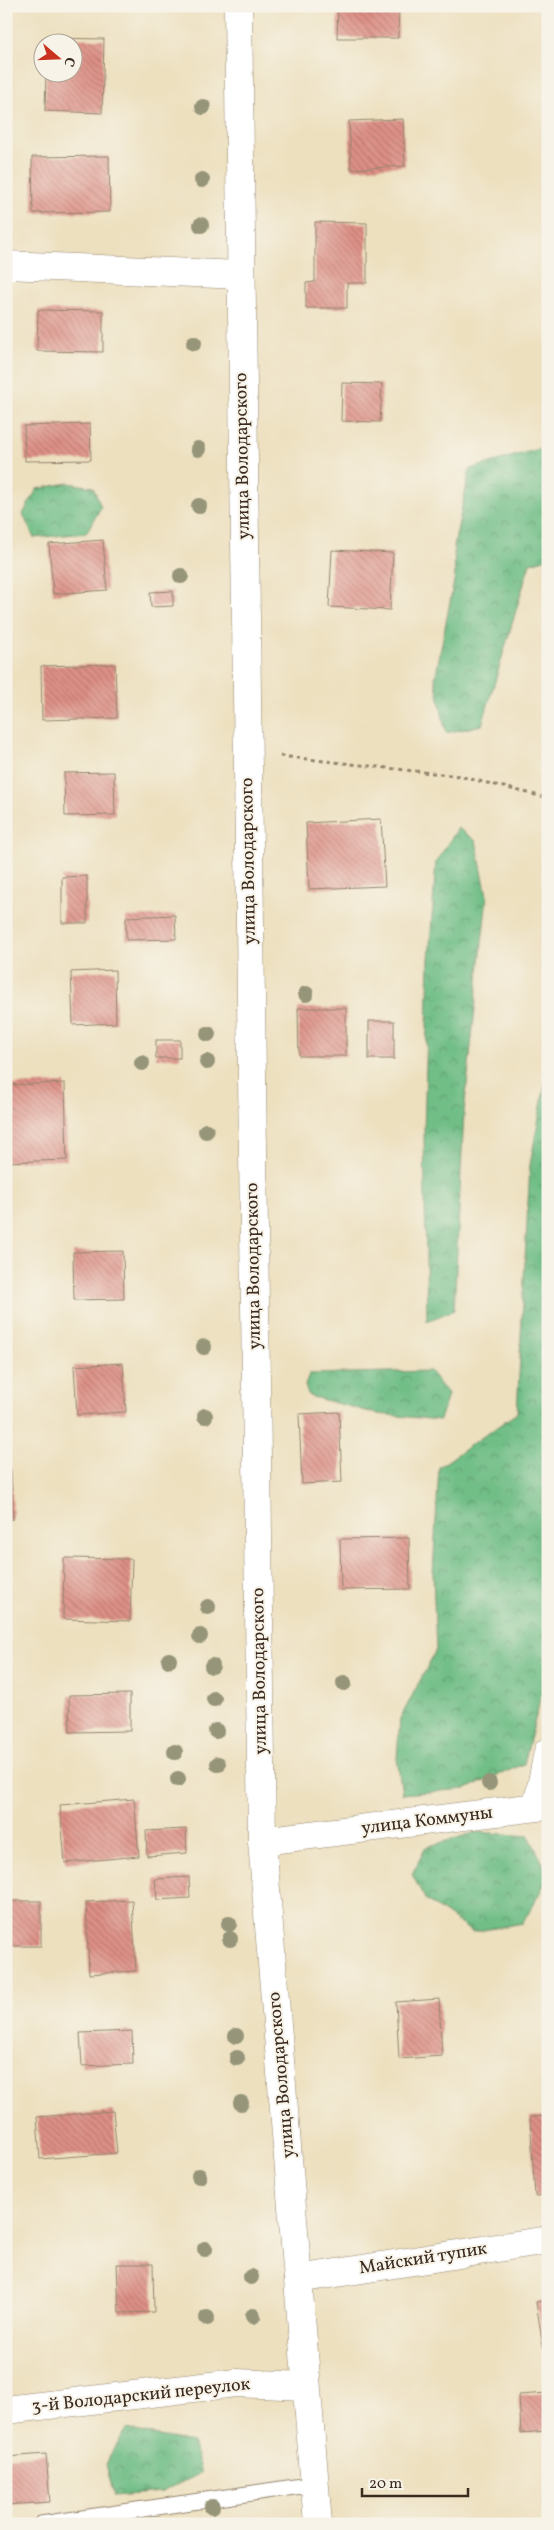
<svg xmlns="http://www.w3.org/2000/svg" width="554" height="2530" viewBox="0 0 554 2530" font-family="Vollkorn,serif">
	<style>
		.forest { fill: url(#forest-crowns); stroke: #567452 }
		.building { fill: url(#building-back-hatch) }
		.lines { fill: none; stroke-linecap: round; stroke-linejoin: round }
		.service-casing { stroke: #94856e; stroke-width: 17 }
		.minor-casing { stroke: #94856e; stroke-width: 29 }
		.secondary-casing { stroke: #94856e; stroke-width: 29 }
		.path { stroke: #94856e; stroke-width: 3; stroke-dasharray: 4 4; stroke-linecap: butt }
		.service { stroke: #fff; stroke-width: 15 }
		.minor { stroke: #fff; stroke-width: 28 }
		.secondary { stroke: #fff; stroke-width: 28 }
		.tree { fill: #969579 }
		.labels { text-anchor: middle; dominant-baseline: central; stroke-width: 4; stroke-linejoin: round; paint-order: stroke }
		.street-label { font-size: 18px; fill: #3b2a1e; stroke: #f7f3e8 }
	</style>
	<defs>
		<pattern id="forest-crowns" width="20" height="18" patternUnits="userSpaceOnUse" patternTransform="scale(1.25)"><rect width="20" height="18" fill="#71be87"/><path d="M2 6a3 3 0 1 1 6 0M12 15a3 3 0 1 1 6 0" fill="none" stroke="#5e9b6e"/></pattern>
		<pattern id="building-back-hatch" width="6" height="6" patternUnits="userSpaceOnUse" patternTransform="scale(1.25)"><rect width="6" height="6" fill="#de9086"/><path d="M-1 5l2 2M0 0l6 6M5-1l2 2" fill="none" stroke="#b5766d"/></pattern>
	</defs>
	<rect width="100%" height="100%" fill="#f7f3e8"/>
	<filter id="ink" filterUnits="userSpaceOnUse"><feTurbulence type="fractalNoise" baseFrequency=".02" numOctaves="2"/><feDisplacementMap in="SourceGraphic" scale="10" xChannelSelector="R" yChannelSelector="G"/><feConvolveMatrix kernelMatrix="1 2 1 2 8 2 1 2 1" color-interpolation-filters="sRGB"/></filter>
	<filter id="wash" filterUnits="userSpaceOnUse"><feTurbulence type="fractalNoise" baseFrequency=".0096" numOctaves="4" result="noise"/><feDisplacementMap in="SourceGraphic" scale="20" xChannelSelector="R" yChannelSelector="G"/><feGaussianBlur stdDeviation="1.12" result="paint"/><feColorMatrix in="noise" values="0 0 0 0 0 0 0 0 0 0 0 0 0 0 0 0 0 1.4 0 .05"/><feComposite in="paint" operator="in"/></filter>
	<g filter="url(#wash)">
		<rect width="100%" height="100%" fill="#ede0bf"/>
		<!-- forest -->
		<g class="forest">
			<path d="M548 446V558L530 563 482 725 446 733 435 679 455 576 454 546 470 469Z"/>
			<path d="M68 483 93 487 101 507 86 533 34 538 23 514 37 489Z"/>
			<path d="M458 828 476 841 487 896 464 1112 454 1310 427 1321 424 1133 429 960 436 862Z"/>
			<path d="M548 1069V1668L524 1764 466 1789 402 1794 397 1758 400 1719 436 1650 433 1573 439 1467 517 1413 530 1165Z"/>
			<path d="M430 1371 448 1395 440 1420 378 1414 309 1396 305 1386 309 1374Z"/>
			<path d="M477 1832 529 1836 548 1873V1878L523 1923 472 1932 425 1899 412 1874 426 1847Z"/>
			<path d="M126 2429 192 2443 202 2472 162 2492 114 2496 106 2464Z"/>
		</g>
		<g id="blocks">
			<!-- building -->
			<g class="building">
				<path d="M338 6H399L398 38H337Z"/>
				<path d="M47 38 104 39 102 113 45 111 46 72H72V42H47Z"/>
				<path d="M403 119 405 166 351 169 349 121Z"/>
				<path d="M109 156 110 212 33 213 32 157Z"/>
				<path d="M315 222 367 223V283H347V308H306V283L315 282Z"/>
				<path d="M38 310 103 311V352L37 351Z"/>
				<path d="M342 383 382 384 380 422 341 421Z"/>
				<path d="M90 424 91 460 25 461 24 426Z"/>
				<path d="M103 540 107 590 53 594 49 544Z"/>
				<path d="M332 550 393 553 390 610 329 607Z"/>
				<path d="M173 591V606L151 607 150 592Z"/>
				<path d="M115 664 117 718 42 720 41 666Z"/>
				<path d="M114 772 115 815 65 816 64 773Z"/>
				<path d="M381 819 385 886 309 889 306 823Z"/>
				<path d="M87 876V923H62V877Z"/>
				<path d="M175 915 176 939 126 940V917Z"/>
				<path d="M115 970 116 1023 73 1025 71 972Z"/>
				<path d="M298 1008H346V1056H299Z"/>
				<rect x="369" y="1021" width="25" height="38"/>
				<rect x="156" y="1040" width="24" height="18"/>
				<path d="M65 1083 67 1160 6 1162V1085Z"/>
				<path d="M123 1251 124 1299 74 1300 73 1252Z"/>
				<path d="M123 1363 126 1412 77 1415 74 1366Z"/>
				<path d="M339 1412 342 1482 302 1484 299 1414Z"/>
				<path d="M6 1469H11L13 1519 6 1520Z"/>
				<path d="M409 1538 410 1589 341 1590 340 1539Z"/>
				<path d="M64 1558 132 1559 130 1621 63 1619Z"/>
				<path d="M130 1694V1731L70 1732 69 1695Z"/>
				<path d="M134 1799 139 1856 65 1863 60 1805Z"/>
				<path d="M186 1829 187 1853 147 1856 146 1831Z"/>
				<path d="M189 1877 190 1898 157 1900 155 1879Z"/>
				<path d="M132 1900 136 1971 89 1974 86 1902Z"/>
				<rect x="6" y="1901" width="35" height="45"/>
				<path d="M439 1999 442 2056 399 2059 396 2002Z"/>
				<path d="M132 2031 133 2064 82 2066 80 2033Z"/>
				<path d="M113 2111 117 2153 40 2159 37 2117Z"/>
				<path d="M548 2116V2195L535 2196 530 2117Z"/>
				<path d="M117 2264H153L154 2312 119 2313Z"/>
				<path d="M548 2300V2346L543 2347 536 2302Z"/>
				<path d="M548 2393V2431L521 2433 519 2395Z"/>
				<path d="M46 2454 50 2502 6 2505V2457Z"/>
			</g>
		</g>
	</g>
	<g filter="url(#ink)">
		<use href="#blocks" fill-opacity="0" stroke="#94856e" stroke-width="1"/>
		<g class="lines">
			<defs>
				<path id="service" d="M41 2524 315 2484"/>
				<g id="minor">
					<path d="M6 265 241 275"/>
					<path d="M262 1841 537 1807 548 1752"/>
					<path d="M298 2279 548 2240"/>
					<path d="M6 2410 236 2383 306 2386"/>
				</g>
				<path id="secondary" d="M238 6 262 1841 318 2524"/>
			</defs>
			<!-- service casing -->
			<use href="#service" class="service-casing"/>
			<!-- minor casing -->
			<use href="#minor" class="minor-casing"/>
			<!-- secondary casing -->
			<use href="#secondary" class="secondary-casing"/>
			<!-- path -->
			<path class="path" d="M280 756 459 776 548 798"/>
			<!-- service -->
			<use href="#service" class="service"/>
			<!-- minor -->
			<use href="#minor" class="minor"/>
			<!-- secondary -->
			<use href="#secondary" class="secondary"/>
		</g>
		<!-- trees -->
		<g class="tree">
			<circle cx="203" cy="107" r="8"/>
			<circle cx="202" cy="180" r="8"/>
			<circle cx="201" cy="225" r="8"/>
			<circle cx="194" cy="343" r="8"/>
			<circle cx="198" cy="449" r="8"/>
			<circle cx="199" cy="506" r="8"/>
			<circle cx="181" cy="576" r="8"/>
			<circle cx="306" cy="994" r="8"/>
			<circle cx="208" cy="1034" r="8"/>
			<circle cx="207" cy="1062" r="8"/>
			<circle cx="142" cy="1063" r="8"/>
			<circle cx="206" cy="1131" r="8"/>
			<circle cx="204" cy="1347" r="8"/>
			<circle cx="205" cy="1416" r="8"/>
			<circle cx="208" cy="1607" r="8"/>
			<circle cx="200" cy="1636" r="8"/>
			<circle cx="169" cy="1660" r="8"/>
			<circle cx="212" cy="1666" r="8"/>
			<circle cx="344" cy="1683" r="8"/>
			<circle cx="214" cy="1699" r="8"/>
			<circle cx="216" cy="1731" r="8"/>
			<circle cx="175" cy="1752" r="8"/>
			<circle cx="218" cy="1764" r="8"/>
			<circle cx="178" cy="1779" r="8"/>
			<circle cx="489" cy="1783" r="8"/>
			<circle cx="229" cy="1924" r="8"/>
			<circle cx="230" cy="1939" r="8"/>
			<circle cx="236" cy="2036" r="8"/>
			<circle cx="237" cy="2058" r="8"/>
			<circle cx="241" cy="2103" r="8"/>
			<circle cx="199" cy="2176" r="8"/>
			<circle cx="205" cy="2249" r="8"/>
			<circle cx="251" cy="2277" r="8"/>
			<circle cx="253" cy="2316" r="8"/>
			<circle cx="207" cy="2318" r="8"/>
			<circle cx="212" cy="2507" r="8"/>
		</g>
	</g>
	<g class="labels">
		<!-- street labels -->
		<g class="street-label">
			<text transform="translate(243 456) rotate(-91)">улица Володарского</text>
			<text transform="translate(249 861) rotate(-91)">улица Володарского</text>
			<text transform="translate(254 1266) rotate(-91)">улица Володарского</text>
			<text transform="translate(260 1671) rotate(-91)">улица Володарского</text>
			<text transform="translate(427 1821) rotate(-7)">улица Коммуны</text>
			<text transform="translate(282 2075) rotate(-95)">улица Володарского</text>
			<text transform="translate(423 2259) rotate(-9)">Майский тупик</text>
			<text transform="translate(141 2396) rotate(-6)">3-й Володарский переулок</text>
		</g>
	</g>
	<!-- margin -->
	<rect width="554" height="2530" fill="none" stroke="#f7f3e8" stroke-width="25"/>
	<!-- north arrow -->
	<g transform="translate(58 58) rotate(109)"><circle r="24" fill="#f7f3e8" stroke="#aca397"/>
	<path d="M0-4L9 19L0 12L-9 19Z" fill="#c8321e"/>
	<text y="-8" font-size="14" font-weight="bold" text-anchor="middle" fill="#3b2a1e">С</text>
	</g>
	<!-- scale -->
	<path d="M362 2488v8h106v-8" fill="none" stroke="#3b2a1e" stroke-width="2.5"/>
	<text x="369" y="2488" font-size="15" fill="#3b2a1e" stroke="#f7f3e8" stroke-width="4" paint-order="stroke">20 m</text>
</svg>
